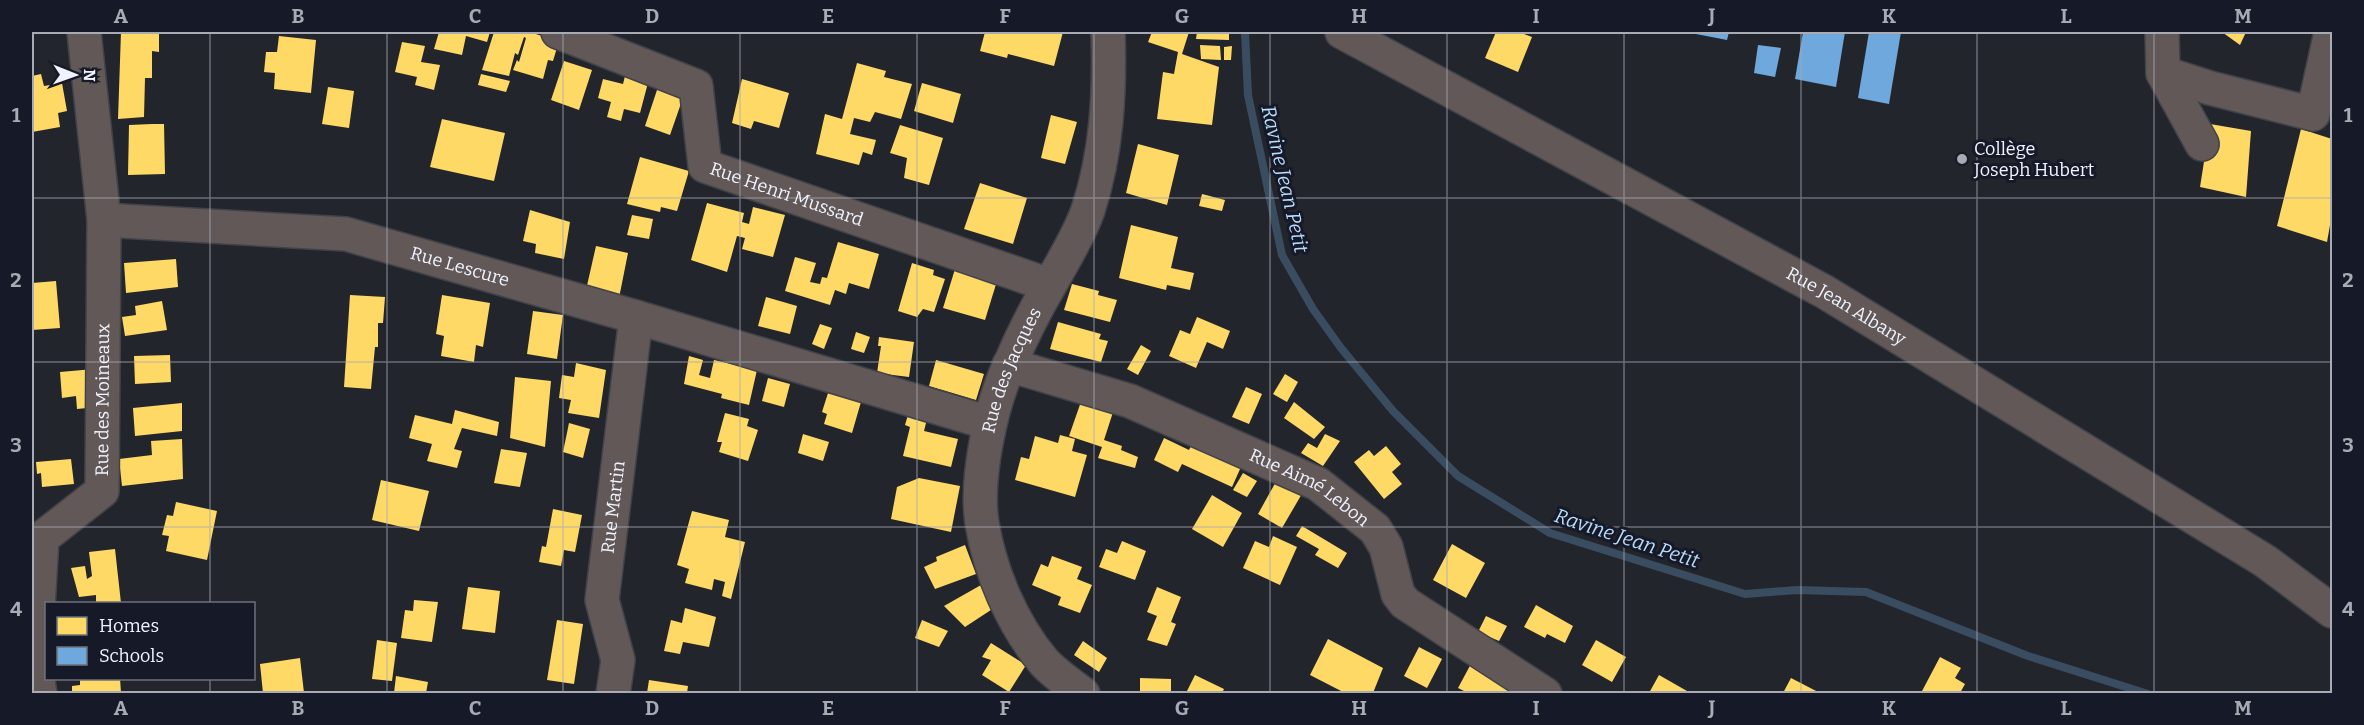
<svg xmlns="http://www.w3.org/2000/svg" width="2364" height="725" viewBox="0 0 2364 725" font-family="Bitter,serif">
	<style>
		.homes { fill: #ffd966 }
		.schools { fill: #6fa8dc }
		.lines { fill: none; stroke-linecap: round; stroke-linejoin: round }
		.stream { stroke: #3a4d60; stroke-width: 8 }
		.minor-casing { stroke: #414349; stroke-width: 36 }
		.minor { stroke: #625858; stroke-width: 33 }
		.grid { fill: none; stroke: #a8abb4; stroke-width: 1.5; stroke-opacity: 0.55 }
		.poi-dot { fill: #a8abb4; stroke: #161927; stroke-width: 2 }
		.labels { text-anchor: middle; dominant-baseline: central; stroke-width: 6; stroke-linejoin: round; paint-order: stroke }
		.poi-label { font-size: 18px; fill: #f0f3fd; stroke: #161927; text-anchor: start }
		.street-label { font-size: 18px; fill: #f0f3fd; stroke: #161927 }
		.water-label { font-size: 20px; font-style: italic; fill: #b9dcfc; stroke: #161927 }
		.neatline { fill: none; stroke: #a8abb4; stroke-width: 2 }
		.grid-label { font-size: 20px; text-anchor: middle; font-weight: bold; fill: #a8abb4 }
	</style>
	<rect width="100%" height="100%" fill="#23252d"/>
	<!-- homes -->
	<g class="homes">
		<path d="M121 32H159V52L152 51V78H145L144 117 118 119Z"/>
		<path d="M439 32H490L487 42 466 36 462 55 434 49Z"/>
		<path d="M494 32H517L525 34 526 32H529L559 41 553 61 548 60 543 79 513 70 517 60 519 62 526 38 524 37 518 55 515 53 509 76 482 70Z"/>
		<path d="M985 32H1063L1054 66 1008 54 1007 58 980 51Z"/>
		<path d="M1152 32H1189L1182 54 1219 67 1212 125 1157 119 1163 72 1174 74 1178 52 1148 42Z"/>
		<path d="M1197 32H1229V40L1196 39Z"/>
		<path d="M1496 32H1519L1532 37 1518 72 1485 58Z"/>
		<path d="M2222 32H2246L2240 45Z"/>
		<path d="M279 36 316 40 311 93 274 89 275 73 264 72 266 52H277Z"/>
		<path d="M402 42 425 46 421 62 440 65 434 90 415 85 417 77 395 72Z"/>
		<path d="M1200 45 1220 46 1221 60 1201 59Z"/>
		<path d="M1232 46 1231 60H1224V47Z"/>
		<path d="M564 61 592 70 579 110 551 100Z"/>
		<path d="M857 63 886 71 884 77 912 84 901 119 875 112 870 122 854 118 850 134 876 140 872 155 863 152 859 165 816 154 825 114 842 119Z"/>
		<path d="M626 72 649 79 640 113 624 109 621 121 607 117 611 102 598 98 603 79 623 84Z"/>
		<path d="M41 74 44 86 62 83 67 111 58 113 60 127 32 132V76Z"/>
		<path d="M481 74 510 81 506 92 478 85Z"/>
		<path d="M742 79 789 93 779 128 754 121 751 129 732 123Z"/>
		<path d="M922 83 961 94 953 123 914 111Z"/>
		<path d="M659 84 685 92 670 135 645 126Z"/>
		<path d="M328 87 354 91 349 128 322 124Z"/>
		<path d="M1051 115 1077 122 1065 164 1041 158Z"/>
		<path d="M442 119 505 133 494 181 430 167Z"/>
		<path d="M152 124H164L165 174 128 175 129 125Z"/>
		<path d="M2210 124 2251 131 2246 197 2200 187Z"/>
		<path d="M900 125 943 138 929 185 904 178 907 158 890 153Z"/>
		<path d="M2301 129 2332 139V214L2327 242 2277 226Z"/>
		<path d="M1138 144 1179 155 1167 205 1126 193Z"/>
		<path d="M640 157 689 171 677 211 661 207 660 212 627 204Z"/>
		<path d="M980 183 1027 198 1013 244 964 229Z"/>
		<path d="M1202 194 1225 200 1222 211 1199 206Z"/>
		<path d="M707 203 744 213 742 222 749 224 753 207 785 215 773 257 742 249 745 238 737 236 727 272 691 260Z"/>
		<path d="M530 210 570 222 564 259 535 253 536 244 523 241Z"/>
		<path d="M632 215 653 219 649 239 627 235Z"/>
		<path d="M1131 225 1178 237 1171 268 1194 273 1190 290 1167 285 1166 290 1119 278Z"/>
		<path d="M838 242 879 254 869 289 849 283 846 294 835 290 830 305 785 291 795 257 816 263 810 282 820 284 822 277 827 278Z"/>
		<path d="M596 246 628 253 619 298 586 290Z"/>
		<path d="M176 259 178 287 126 293 124 263Z"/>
		<path d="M912 263 934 270 933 275 945 279 934 312 923 309 917 317 898 311Z"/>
		<path d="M955 269 997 281 985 320 943 308Z"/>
		<path d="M56 281 60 328 32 330V283Z"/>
		<path d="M1072 284 1099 291 1098 295 1117 300 1110 322 1064 310Z"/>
		<path d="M350 295 385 297 383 323H378V347H375L371 389 344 387Z"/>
		<path d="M442 295 490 303 483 347 476 345 474 362 441 356 444 336 436 334Z"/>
		<path d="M766 297 797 306 790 334 758 326Z"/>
		<path d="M162 301 167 330 125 336 122 317 136 315 135 306Z"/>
		<path d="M533 311 563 315 557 359 527 354Z"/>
		<path d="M1197 317 1230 331 1223 349 1207 342 1196 368 1169 356 1180 330 1190 334Z"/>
		<path d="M1058 322 1101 334 1099 339 1108 341 1101 362 1050 349Z"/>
		<path d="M820 324 832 328 824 349 812 344Z"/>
		<path d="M856 332 870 337 864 353 851 349Z"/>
		<path d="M879 337 914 342 909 377 877 373 881 346H878Z"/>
		<path d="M1141 345 1151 351 1138 375 1127 369Z"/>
		<path d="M170 355 171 382 135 384 134 356Z"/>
		<path d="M689 356 703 360 699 375 710 378 714 360 757 370 749 405 721 398 722 394 684 384Z"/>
		<path d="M936 360 984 374 976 400 929 386Z"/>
		<path d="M576 363 606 370 599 418 568 413 571 400 559 398 562 375 574 377Z"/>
		<path d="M94 369 97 407 77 409 76 396 62 398 60 372Z"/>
		<path d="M1285 374 1298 382 1287 402 1273 394Z"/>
		<path d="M515 377 551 381 545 447 510 438Z"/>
		<path d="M768 378 790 384 784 407 762 401Z"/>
		<path d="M1246 387 1262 394 1249 424 1232 417Z"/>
		<path d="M849 391 863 395 852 433 824 424 827 414 822 412 828 393 848 398Z"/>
		<path d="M1083 396 1115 406 1104 440 1122 446 1121 450 1138 457 1135 468 1098 458 1102 447 1069 436Z"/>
		<path d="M1294 402 1325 427 1314 439 1284 418Z"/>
		<path d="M182 403V431L135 436 133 408Z"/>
		<path d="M455 410 499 422 497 436 462 428 454 449 462 451 457 468 427 461 432 444 409 438 415 415 452 424Z"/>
		<path d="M725 413 749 419 747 426 758 430 748 461 719 452 722 442H717Z"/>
		<path d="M908 415 927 419 924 431 958 439 951 467 903 456 910 427 905 425Z"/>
		<path d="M569 423 590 429 583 458 563 452Z"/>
		<path d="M1198 432 1245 458 1232 487 1182 464 1178 472 1154 460 1164 438 1189 450Z"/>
		<path d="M803 434 829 442 823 461 798 453Z"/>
		<path d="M1325 434 1340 441 1323 466 1301 453 1308 443 1317 448Z"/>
		<path d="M1060 435 1075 439 1072 451 1087 455 1075 497 1015 480 1021 457 1029 459 1035 436 1058 443Z"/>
		<path d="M182 439 183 479 122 486 119 459 152 455 151 441Z"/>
		<path d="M1386 446 1401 464 1392 472 1402 484 1384 499 1354 462 1369 450 1374 456Z"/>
		<path d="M501 449 527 453 520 487 494 483Z"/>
		<path d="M71 459 74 484 42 487 41 473 37 474 36 462Z"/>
		<path d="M1243 473 1257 481 1247 497 1233 490Z"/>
		<path d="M919 478 960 486 951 532 891 519 897 487Z"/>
		<path d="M1278 478 1303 492 1282 528 1258 514Z"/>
		<path d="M381 480 429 491 419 531 372 520Z"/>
		<path d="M1212 495 1242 513 1223 547 1192 529Z"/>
		<path d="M176 502 217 511 207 560 166 551 169 536 162 535 167 515 173 516Z"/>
		<path d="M553 509 582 515 575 552 564 550 561 566 539 562 542 546 546 547Z"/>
		<path d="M692 511 729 520 725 537 745 542 731 599 722 596 725 582 714 579 712 590 685 583 689 569 677 565Z"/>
		<path d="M1302 526 1347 553 1338 568 1315 555 1319 549 1296 536Z"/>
		<path d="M1273 536 1297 547 1280 585 1243 568 1255 541 1269 547Z"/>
		<path d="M1122 541 1146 551 1135 580 1099 567 1106 549 1117 553Z"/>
		<path d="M1452 544 1485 563 1466 598 1433 580Z"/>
		<path d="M965 545 976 574 935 589 924 567 937 561 936 557Z"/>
		<path d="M115 549 121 603H96V595L79 597 71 568 85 566 87 579 92 576 89 552Z"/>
		<path d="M1052 556 1082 567 1077 579 1092 585 1080 613 1058 605 1061 597 1032 585 1041 564 1048 567Z"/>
		<path d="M981 585 997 606 965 627 944 606Z"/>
		<path d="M468 587 500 591 495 633 462 629Z"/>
		<path d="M1157 587 1181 597 1171 622 1176 624 1167 646 1147 640 1157 616 1147 612Z"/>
		<path d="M414 600 438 602 432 642 401 638 405 610 413 611Z"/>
		<path d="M1536 605 1573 626 1565 643 1547 634 1545 638 1524 627Z"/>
		<path d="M685 608 716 617 709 647 683 642 680 654 664 651 671 620 682 623Z"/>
		<path d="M1486 616 1507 626 1499 641 1478 632Z"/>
		<path d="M557 620 583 624 574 684 547 680Z"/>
		<path d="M922 620 948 631 939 647 915 638Z"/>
		<path d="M1328 639 1383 668 1373 693H1345L1310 675Z"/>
		<path d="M377 640 397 643 392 681 372 679Z"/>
		<path d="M1596 640 1626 657 1612 682 1582 665Z"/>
		<path d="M1083 641 1107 658 1099 672 1074 655Z"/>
		<path d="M991 643 1026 665 1009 692 982 675 991 660 982 657Z"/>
		<path d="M1419 647 1442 659 1427 688 1404 676Z"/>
		<path d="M1940 657 1961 668 1955 678 1965 684 1960 693H1921Z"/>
		<path d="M300 658 304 693H263L260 664Z"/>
		<path d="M1472 662 1517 684 1512 693H1468L1458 688Z"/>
		<path d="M1195 675 1224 689 1222 693H1186Z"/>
		<path d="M1659 675 1687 691 1691 693H1649Z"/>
		<path d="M396 676 428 682 426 693H394Z"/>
		<path d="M80 678H120L121 693H72V686L80 685Z"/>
		<path d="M1140 678 1171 679V693H1140Z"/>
		<path d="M1791 678 1820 693H1783Z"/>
		<path d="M649 680 688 686 687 693H647Z"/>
	</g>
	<!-- schools -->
	<g class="schools">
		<path d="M1697 32H1729L1727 40 1696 34Z"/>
		<path d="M1803 32H1845L1836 87 1795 79Z"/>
		<path d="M1869 32H1901L1889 104 1858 98Z"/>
		<path d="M1758 45 1781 48 1775 77 1754 73Z"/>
	</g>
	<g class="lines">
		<!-- stream -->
		<path class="stream" d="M1245 32 1248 95 1282 255 1313 309 1341 348 1393 411 1458 476 1550 533 1745 594 1797 590 1866 592 2028 656 2148 694"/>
		<defs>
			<g id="minor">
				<path id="s1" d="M84 32 104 220 346 234 636 317 989 423"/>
				<path id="s2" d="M558 32 696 86 705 166 1049 285"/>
				<path id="s3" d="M1342 32 1825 292 2265 561 2332 611"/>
				<path d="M2162 32 2163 73 2210 88 2313 114 2331 32"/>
				<path d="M2163 73 2202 144"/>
				<path id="s4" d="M1009 365 1130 401 1318 484 1375 529 1386 547 1398 594 1405 603 1545 694"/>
				<path id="s5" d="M40 694 35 661 42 538 102 491 104 220"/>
				<path id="s6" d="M613 694 618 660 602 600 636 317"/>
				<path id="s7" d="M1083 694C1070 684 1055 674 1044 662 1012 624 990 572 982 523 975 479 991 404 1010 364 1022 336 1036 308 1051 283 1064 259 1079 236 1088 210 1107 152 1110 93 1108 32"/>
			</g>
		</defs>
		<!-- minor casing -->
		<use href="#minor" class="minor-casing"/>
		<!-- minor -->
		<use href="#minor" class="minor"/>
	</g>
	<!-- grid -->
	<path class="grid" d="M210 32V604M387 32V694M563 32V694M740 32V694M917 32V694M1094 32V694M1270 32V694M1447 32V694M1624 32V694M1801 32V694M1977 32V694M2154 32V694M32 198H2332M32 362H2332M32 527H2332M210 678V694"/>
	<!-- markers -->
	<circle class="poi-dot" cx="1962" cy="159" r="6"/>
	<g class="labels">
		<!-- poi labels -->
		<g class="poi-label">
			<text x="1974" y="149">Collège<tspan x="1974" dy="21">Joseph Hubert</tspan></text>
		</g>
		<!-- street labels -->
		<g class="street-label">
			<text stroke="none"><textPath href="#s2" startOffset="315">Rue Henri Mussard</textPath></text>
			<text stroke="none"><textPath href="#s1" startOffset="550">Rue Lescure</textPath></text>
			<text stroke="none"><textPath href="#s3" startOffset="574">Rue Jean Albany</textPath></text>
			<text stroke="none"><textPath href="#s7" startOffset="362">Rue des Jacques</textPath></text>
			<text stroke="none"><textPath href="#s5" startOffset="324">Rue des Moineaux</textPath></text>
			<text stroke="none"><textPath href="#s4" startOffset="326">Rue Aimé Lebon</textPath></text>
			<text stroke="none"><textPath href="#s6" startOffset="190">Rue Martin</textPath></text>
		</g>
		<!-- water labels -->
		<g class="water-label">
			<text transform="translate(1285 179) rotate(77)">Ravine Jean Petit</text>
			<text transform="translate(1627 538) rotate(18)">Ravine Jean Petit</text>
		</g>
	</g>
	<!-- border -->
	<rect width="2364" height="725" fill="none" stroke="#161927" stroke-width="66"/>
	<!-- legend -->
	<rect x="45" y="602" width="210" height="78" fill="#161927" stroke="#6d707d" stroke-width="1.5"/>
	<rect x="57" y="617" width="30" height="18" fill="#ffd966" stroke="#6d707d" stroke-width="1.5"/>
	<text x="99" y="632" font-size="18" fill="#f0f3fd">Homes</text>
	<rect x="57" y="647" width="30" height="18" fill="#6fa8dc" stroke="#6d707d" stroke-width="1.5"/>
	<text x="99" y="662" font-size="18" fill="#f0f3fd">Schools</text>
	<!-- north arrow -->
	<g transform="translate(75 75) rotate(91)" stroke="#161927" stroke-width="4.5" paint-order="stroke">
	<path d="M0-4.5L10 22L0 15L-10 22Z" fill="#f0f3fd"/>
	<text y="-9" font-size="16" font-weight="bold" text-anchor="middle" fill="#f0f3fd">N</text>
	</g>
	<rect x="33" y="33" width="2298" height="659" class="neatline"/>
	<g class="grid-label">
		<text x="121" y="23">A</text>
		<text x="298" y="23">B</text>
		<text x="475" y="23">C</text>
		<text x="652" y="23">D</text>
		<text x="828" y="23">E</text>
		<text x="1005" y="23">F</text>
		<text x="1182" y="23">G</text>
		<text x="1359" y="23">H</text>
		<text x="1536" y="23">I</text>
		<text x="1712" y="23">J</text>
		<text x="1889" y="23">K</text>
		<text x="2066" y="23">L</text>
		<text x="2243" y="23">M</text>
		<text x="16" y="122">1</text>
		<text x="2348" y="122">1</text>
		<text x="16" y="287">2</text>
		<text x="2348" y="287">2</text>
		<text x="16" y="452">3</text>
		<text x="2348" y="452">3</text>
		<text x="16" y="616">4</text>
		<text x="2348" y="616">4</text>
		<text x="121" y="715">A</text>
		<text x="298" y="715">B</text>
		<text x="475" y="715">C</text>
		<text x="652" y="715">D</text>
		<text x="828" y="715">E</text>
		<text x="1005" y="715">F</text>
		<text x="1182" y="715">G</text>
		<text x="1359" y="715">H</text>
		<text x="1536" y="715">I</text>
		<text x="1712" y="715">J</text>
		<text x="1889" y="715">K</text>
		<text x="2066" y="715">L</text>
		<text x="2243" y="715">M</text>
	</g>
</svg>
